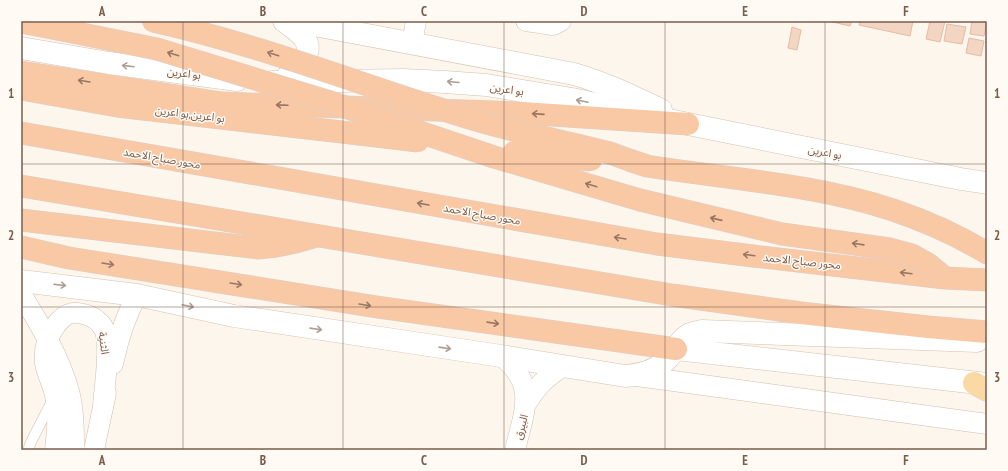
<svg xmlns="http://www.w3.org/2000/svg" width="1008" height="471" viewBox="0 0 1008 471" font-family="'PT Sans Narrow','Noto Sans Arabic',sans-serif">
	<style>
		.building { fill: #f3d5c3; stroke: #e6bba3 }
		.lines { fill: none; stroke-linecap: round; stroke-linejoin: round }
		.service-casing { stroke: #d1beb0; stroke-width: 11 }
		.minor-casing { stroke: #d1beb0; stroke-width: 21 }
		.secondary-casing { stroke: #d6c0b0; stroke-width: 23 }
		.primary-casing { stroke: #dad1cd; stroke-width: 23 }
		.trunk-casing { stroke: #dad1cd; stroke-width: 23 }
		.service { stroke: #fff; stroke-width: 10 }
		.minor { stroke: #fff; stroke-width: 20 }
		.secondary { stroke: #fff; stroke-width: 22 }
		.primary { stroke: #fbd9a5; stroke-width: 22 }
		.trunk { stroke: #f9c8a4; stroke-width: 22 }
		.trunk-bridge-casing { stroke: #dad1cd; stroke-width: 23; stroke-linecap: butt }
		.trunk-bridge { stroke: #f9c8a4; stroke-width: 22 }
		.oneway { stroke: #9a7763 }
		.oneway2 { stroke: #af9d94 }
		.grid { fill: none; stroke: #7a5c4d; stroke-width: 1; stroke-opacity: 0.55 }
		.labels { text-anchor: middle; dominant-baseline: central; stroke-width: 3; stroke-linejoin: round; paint-order: stroke }
		.street-label { font-size: 11px; fill: #7a5c4d; stroke: #fffaf3 }
		.neatline { fill: none; stroke: #7a5c4d; stroke-width: 1.5 }
		.grid-label { font-size: 13px; text-anchor: middle; font-weight: bold; fill: #7a5c4d }
	</style>
	<rect width="100%" height="100%" fill="#fdf6ec"/>
	<!-- building -->
	<g class="building">
		<path d="M828 21H852L850 26Z"/>
		<path d="M860 21H913L910 36 859 25Z"/>
		<path d="M930 21H945L940 42 926 39Z"/>
		<path d="M972 21H987L984 36 970 34Z"/>
		<path d="M947 24 966 27 962 44 944 41Z"/>
		<path d="M792 27 801 30 797 50 788 48Z"/>
		<path d="M969 38 984 41 981 56 966 53Z"/>
	</g>
	<g class="lines">
		<defs>
			<path id="service" d="M28 450 31 442 53 399"/>
			<g id="minor">
				<path d="M526 21 553 25 561 21"/>
				<path d="M412 44 416 21"/>
				<path d="M21 294C40 324 60 358 69 391 74 410 74 431 74 450"/>
				<path d="M501 356C538 384 524 412 515 450"/>
				<path d="M113 364C118 340 125 317 137 295"/>
				<path d="M637 376 987 424"/>
				<path d="M526 404C537 386 546 377 564 366"/>
				<path d="M55 450C57 432 59 413 55 395 52 381 42 366 45 351 47 337 58 316 72 313 78 312 84 314 90 316 96 319 102 324 105 331 111 349 104 387 103 407"/>
				<path d="M94 450 106 393"/>
			</g>
			<g id="secondary">
				<path d="M284 21C291 26 300 32 305 39 314 53 298 68 288 76"/>
				<path d="M293 21 574 74C605 83 632 96 661 110"/>
				<path d="M21 48 109 63 237 80"/>
				<path d="M272 82 403 80 445 82 486 85 572 99 688 124 961 179 987 183"/>
				<path d="M21 281 137 295 234 316 501 356 625 376C639 375 654 372 665 361 673 354 681 338 690 334 694 332 698 332 702 331L977 341"/>
				<path d="M676 349 987 384"/>
			</g>
			<path id="primary" d="M974 383 987 390"/>
			<g id="trunk">
				<path d="M21 22 57 29"/>
				<path d="M21 72 222 103 522 113 688 124"/>
				<path d="M21 89 117 106 359 134"/>
				<path d="M21 133 657 244 753 256 945 278 987 280"/>
				<path d="M632 161 647 166C729 179 814 184 893 210 926 221 957 235 987 253"/>
				<path d="M21 186 672 295 801 313 928 327 987 332"/>
				<path d="M21 220 258 248C277 247 294 243 313 237"/>
				<path d="M21 247 69 258 377 307 676 349"/>
			</g>
		</defs>
		<!-- service casing -->
		<use href="#service" class="service-casing"/>
		<!-- minor casing -->
		<use href="#minor" class="minor-casing"/>
		<!-- secondary casing -->
		<use href="#secondary" class="secondary-casing"/>
		<!-- primary casing -->
		<use href="#primary" class="primary-casing"/>
		<!-- trunk casing -->
		<use href="#trunk" class="trunk-casing"/>
		<!-- service -->
		<use href="#service" class="service"/>
		<!-- minor -->
		<use href="#minor" class="minor"/>
		<!-- secondary -->
		<use href="#secondary" class="secondary"/>
		<!-- primary -->
		<use href="#primary" class="primary"/>
		<!-- trunk -->
		<use href="#trunk" class="trunk"/>
		<defs>
			<g id="trunk-bridge">
				<path d="M153 21C261 45 364 86 469 118 515 132 563 141 610 153L632 161"/>
				<path d="M57 29 157 49 327 101 494 157 640 200 782 234 890 249 912 255 928 264 945 278"/>
				<path d="M359 134 418 141"/>
				<path d="M514 152 591 160"/>
			</g>
		</defs>
		<!-- trunk-bridge casing -->
		<use href="#trunk-bridge" class="trunk-bridge-casing"/>
		<!-- trunk-bridge -->
		<use href="#trunk-bridge" class="trunk-bridge"/>
	</g>
	<!-- one-way arrows -->
	<defs><path id="oneway-shaft" d="M-6 0H5M1.5-3L5.5 0L1.5 3" fill="none" stroke-width="1.6" stroke-linecap="round" stroke-linejoin="round"/></defs>
	<g class="oneway">
		<use href="#oneway-shaft" transform="translate(173 54) rotate(-163)"/>
		<use href="#oneway-shaft" transform="translate(273 54) rotate(-162)"/>
		<use href="#oneway-shaft" transform="translate(84 81) rotate(-171)"/>
		<use href="#oneway-shaft" transform="translate(282 105) rotate(-178)"/>
		<use href="#oneway-shaft" transform="translate(538 114) rotate(-176)"/>
		<use href="#oneway-shaft" transform="translate(591 185) rotate(-163)"/>
		<use href="#oneway-shaft" transform="translate(423 204) rotate(-170)"/>
		<use href="#oneway-shaft" transform="translate(716 219) rotate(-167)"/>
		<use href="#oneway-shaft" transform="translate(620 238) rotate(-171)"/>
		<use href="#oneway-shaft" transform="translate(858 244) rotate(-172)"/>
		<use href="#oneway-shaft" transform="translate(749 255) rotate(-173)"/>
		<use href="#oneway-shaft" transform="translate(108 264) rotate(9)"/>
		<use href="#oneway-shaft" transform="translate(906 273) rotate(-173)"/>
		<use href="#oneway-shaft" transform="translate(236 284) rotate(9)"/>
		<use href="#oneway-shaft" transform="translate(365 305) rotate(9)"/>
		<use href="#oneway-shaft" transform="translate(493 323) rotate(8)"/>
	</g>
	<g class="oneway2">
		<use href="#oneway-shaft" transform="translate(128 66) rotate(-173)"/>
		<use href="#oneway-shaft" transform="translate(453 82) rotate(-175)"/>
		<use href="#oneway-shaft" transform="translate(582 101) rotate(-168)"/>
		<use href="#oneway-shaft" transform="translate(60 285) rotate(7)"/>
		<use href="#oneway-shaft" transform="translate(188 306) rotate(12)"/>
		<use href="#oneway-shaft" transform="translate(316 329) rotate(8)"/>
		<use href="#oneway-shaft" transform="translate(445 348) rotate(8)"/>
	</g>
	<!-- grid -->
	<path class="grid" d="M183 21V450M343 21V450M504 21V450M665 21V450M825 21V450M21 164H987M21 307H987"/>
	<g class="labels">
		<!-- street labels -->
		<g class="street-label">
			<text transform="translate(184 73) rotate(7)">بو اعرين</text>
			<text transform="translate(507 89) rotate(8)">بو اعرين</text>
			<text transform="translate(190 114) rotate(7)">بو اعرين,بو اعرين</text>
			<text transform="translate(825 152) rotate(11)">بو اعرين</text>
			<text transform="translate(162 158) rotate(10)">محور صباح الاحمد</text>
			<text transform="translate(482 214) rotate(10)">محور صباح الاحمد</text>
			<text transform="translate(802 261) rotate(6)">محور صباح الاحمد</text>
			<text transform="translate(104 343) rotate(82)">الثنية</text>
			<text transform="translate(521 427) rotate(-76)">البيرق</text>
		</g>
	</g>
	<!-- border -->
	<rect width="1008" height="471" fill="none" stroke="#fffaf3" stroke-width="44"/>
	<rect x="22" y="22" width="964" height="427" class="neatline"/>
	<g class="grid-label">
		<text x="102" y="16">A</text>
		<text x="263" y="16">B</text>
		<text x="424" y="16">C</text>
		<text x="584" y="16">D</text>
		<text x="745" y="16">E</text>
		<text x="906" y="16">F</text>
		<text x="11" y="98">1</text>
		<text x="997" y="98">1</text>
		<text x="11" y="240">2</text>
		<text x="997" y="240">2</text>
		<text x="11" y="382">3</text>
		<text x="997" y="382">3</text>
		<text x="102" y="465">A</text>
		<text x="263" y="465">B</text>
		<text x="424" y="465">C</text>
		<text x="584" y="465">D</text>
		<text x="745" y="465">E</text>
		<text x="906" y="465">F</text>
	</g>
</svg>
